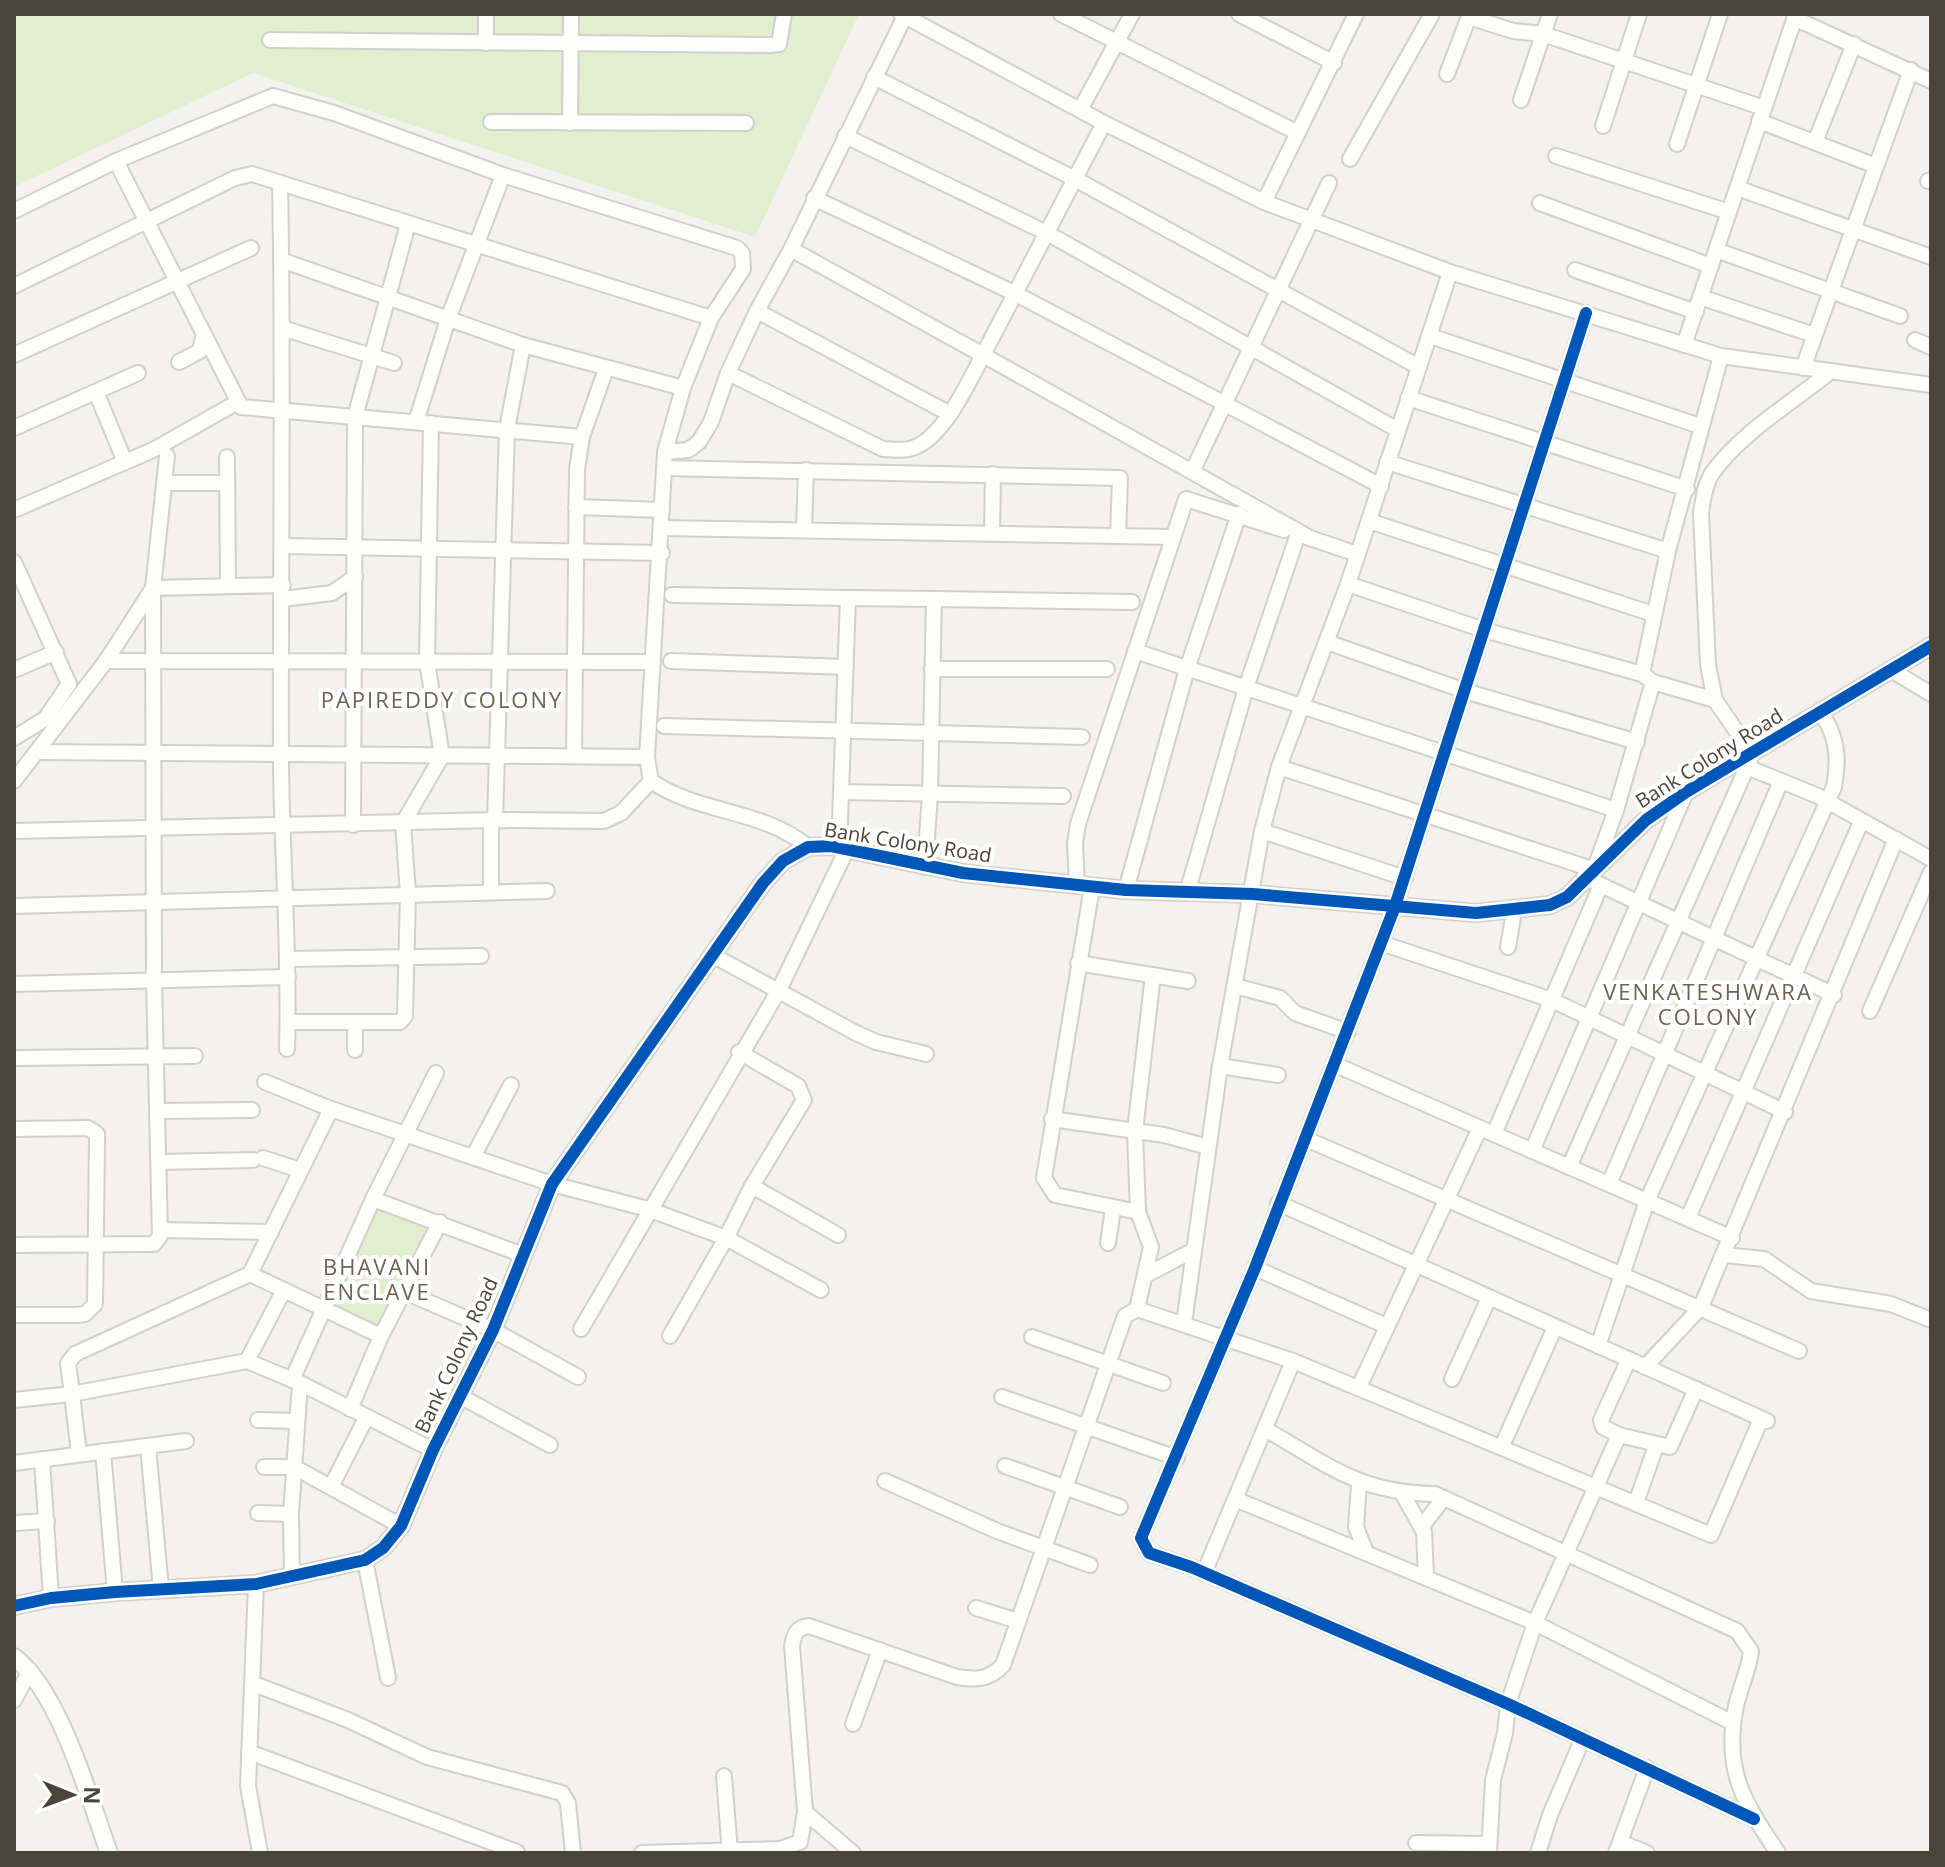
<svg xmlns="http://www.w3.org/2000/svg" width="1945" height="1867" viewBox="0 0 1945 1867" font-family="'Open Sans',sans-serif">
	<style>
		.green { fill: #e1eecf }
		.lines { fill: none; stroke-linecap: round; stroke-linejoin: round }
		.minor-casing { stroke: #d2d0cb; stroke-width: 18 }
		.tertiary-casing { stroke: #d2d0cb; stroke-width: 20 }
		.minor { stroke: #fdfdfc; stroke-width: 14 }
		.tertiary { stroke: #fdfdfc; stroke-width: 16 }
		.cycleway-casing { stroke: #fff; stroke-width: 17 }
		.cycleway { stroke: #0057b8; stroke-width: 12 }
		.labels { text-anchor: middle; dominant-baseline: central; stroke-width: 8; stroke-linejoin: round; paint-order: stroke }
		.street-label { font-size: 20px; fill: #4b4439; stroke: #fff }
		.neighbourhood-label { font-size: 22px; letter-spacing: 2px; fill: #6e6250; stroke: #fff }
	</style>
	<rect width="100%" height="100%" fill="#f4f2ee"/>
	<!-- green -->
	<g class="green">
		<path d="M14 14H859L755 237 253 73 14 187Z"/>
		<path d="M379 1208 428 1225 379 1328 333 1307Z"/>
	</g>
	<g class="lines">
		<defs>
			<g id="minor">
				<path d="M901 14 1104 123 1264 202 1450 272 1721 356 1931 385"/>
				<path d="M1061 14 1298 133"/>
				<path d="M1239 14 1334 63"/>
				<path d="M1469 17 1513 31 1543 34 1764 108"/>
				<path d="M1794 18 1931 81"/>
				<path d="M270 40 771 45 779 44 784 14"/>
				<path d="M486 43V14"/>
				<path d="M1447 74 1470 14"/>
				<path d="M874 77 1075 179 1419 367"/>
				<path d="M1521 100 1550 14"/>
				<path d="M1080 110 1132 14"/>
				<path d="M1759 121 1876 166"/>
				<path d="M491 122 746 123"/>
				<path d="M570 123 571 14"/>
				<path d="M1603 126 1639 14"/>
				<path d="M845 136 1047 233 1398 430"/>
				<path d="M1815 142 1854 44"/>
				<path d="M1677 144 1720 14"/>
				<path d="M1556 156 1729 212"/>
				<path d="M1350 159 1432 14"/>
				<path d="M116 161 241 407 582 437"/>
				<path d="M1928 181 1931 180"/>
				<path d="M280 183C284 377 280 571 281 764 282 859 290 954 287 1049"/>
				<path d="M1737 188 1931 257"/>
				<path d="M814 198 1014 293 1381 486"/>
				<path d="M1264 202 1356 14"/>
				<path d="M1540 203 1711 266"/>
				<path d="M14 211 116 161 273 96 334 113 503 175 737 248 742 253 743 269 711 318 683 388 665 452 647 757 651 781C699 814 763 809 808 847"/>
				<path d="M791 249 983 355 1104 123"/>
				<path d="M1716 250 1900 316"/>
				<path d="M281 260 523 345 683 388"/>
				<path d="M1575 270 1696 312"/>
				<path d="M14 286 235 178 252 174 711 318"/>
				<path d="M1700 297 1814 335"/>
				<path d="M757 311 950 414"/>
				<path d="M1586 313 1394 909 1255 1268 1141 1538 1149 1553 1191 1567 1508 1704 1754 1819"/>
				<path d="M282 328 394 363"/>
				<path d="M1430 336 1700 426"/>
				<path d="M1915 340 1931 347"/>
				<path d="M1684 345 1796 14"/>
				<path d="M14 355 251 248"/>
				<path d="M179 362 200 351 203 337"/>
				<path d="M1803 368 1911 70"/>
				<path d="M1831 371C1793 402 1742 432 1713 472 1705 484 1703 499 1701 513L1708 665 1715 700 1752 754 1747 767 1818 796 1931 859"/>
				<path d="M728 373 883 449C891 449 901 451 909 449 942 442 968 383 983 355L1312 539"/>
				<path d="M96 392 125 462"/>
				<path d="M1408 398 1687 489"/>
				<path d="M416 422 448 319 503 175"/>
				<path d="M14 428 138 373"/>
				<path d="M665 452 688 450 699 442 711 422 728 373 757 311 791 249 906 14"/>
				<path d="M227 457 228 586"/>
				<path d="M1387 462 1668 551"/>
				<path d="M664 468 1120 478 1118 536"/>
				<path d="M1193 470 1329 183"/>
				<path d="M164 483H227"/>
				<path d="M576 507 662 510"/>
				<path d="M14 510 153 450 236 403"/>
				<path d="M1369 521 1653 614"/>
				<path d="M661 528 1173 537"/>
				<path d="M804 529 806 470"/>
				<path d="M992 533 993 474"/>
				<path d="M1304 536 1357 554"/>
				<path d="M284 546 662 553"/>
				<path d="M14 562 69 684 45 719 14 738"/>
				<path d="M1348 584 1484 630 1642 674 1653 682 1715 700"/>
				<path d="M153 588 283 585"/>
				<path d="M672 595 848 598"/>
				<path d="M283 599 332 593 355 577"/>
				<path d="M934 599 1132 602"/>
				<path d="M1327 642 1465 691 1637 742"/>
				<path d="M1135 651 1616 810"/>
				<path d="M106 661 653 662"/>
				<path d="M671 661 846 667"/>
				<path d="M932 669H1107"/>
				<path d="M14 670 56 652"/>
				<path d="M1891 670 1931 694"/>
				<path d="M1642 674 1668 551 1721 356"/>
				<path d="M664 726 1082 737"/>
				<path d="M38 752 647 757"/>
				<path d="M574 755 577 469 582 437 606 369"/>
				<path d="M1279 767 1592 869"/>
				<path d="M14 781 106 661 153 588"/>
				<path d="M842 792 1063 796"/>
				<path d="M491 820V892"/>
				<path d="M495 820 507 429 523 345"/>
				<path d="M353 825 355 417 408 224"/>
				<path d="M14 831 495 820 604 821 621 813 651 781"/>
				<path d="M1262 831 1405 878"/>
				<path d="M839 848 848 598 934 599 930 794 925 867"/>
				<path d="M1596 865 1616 810 1653 682"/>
				<path d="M1584 877 1834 995"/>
				<path d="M1077 884 1075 843 1078 824 1186 499 1284 530"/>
				<path d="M1092 887 1044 1178 1055 1195 1138 1212"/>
				<path d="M1126 890 1187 669 1239 514"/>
				<path d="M1187 893 1246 688 1298 534"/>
				<path d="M14 906 547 891"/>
				<path d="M1381 943 1552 1000 1785 1112"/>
				<path d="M1508 947 1514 911"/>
				<path d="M714 956 856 1033 876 1042 926 1054"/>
				<path d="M288 959 481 956"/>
				<path d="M1078 963 1188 981"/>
				<path d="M14 984 288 977"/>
				<path d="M1235 986 1280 998 1295 1013 1348 1032"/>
				<path d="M1870 1011 1931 872"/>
				<path d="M288 1022H400L405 1016 408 894 403 823 442 756 427 662 431 423"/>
				<path d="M355 1022V1050"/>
				<path d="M14 1058 195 1056"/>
				<path d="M1336 1065 1732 1238"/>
				<path d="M1220 1066 1278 1075"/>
				<path d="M265 1082 331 1109 552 1184 648 1209 726 1238 752 1186 804 1100 798 1086 739 1052"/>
				<path d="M331 1109 250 1274 75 1354 68 1363 72 1394 247 1361 300 1383 433 1450"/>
				<path d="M157 1111 252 1110"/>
				<path d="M1052 1119 1164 1135 1208 1147"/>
				<path d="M14 1129 88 1128 97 1134V1140L95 1304 85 1314 77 1315H14"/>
				<path d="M1494 1134 1601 885"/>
				<path d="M1306 1139 1799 1351"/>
				<path d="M1532 1151 1686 792"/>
				<path d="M474 1155 511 1085"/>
				<path d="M263 1158 300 1170"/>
				<path d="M159 1162 253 1160"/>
				<path d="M1569 1167 1747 767"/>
				<path d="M1609 1184 1781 781"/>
				<path d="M752 1186 838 1235"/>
				<path d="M373 1199 523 1255"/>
				<path d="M1278 1203 1767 1421"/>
				<path d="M1688 1218 1861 822"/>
				<path d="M160 1230 271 1232"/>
				<path d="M1108 1243 1113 1209"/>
				<path d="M14 1245 154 1244 160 1236 154 981 153 588 167 456"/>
				<path d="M1724 1255 1764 1259 1811 1291 1891 1304 1931 1320"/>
				<path d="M1255 1268 1386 1326"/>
				<path d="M250 1274 381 1336"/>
				<path d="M1148 1274 1192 1251"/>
				<path d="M405 1292 493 1330 578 1377"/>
				<path d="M1137 1309 1151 1247 1138 1212 1135 1131 1153 975"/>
				<path d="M1184 1323 1220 1066 1262 831 1279 767 1348 584 1450 272"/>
				<path d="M581 1329 779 990 847 849"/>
				<path d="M670 1336 726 1238 821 1290"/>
				<path d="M1032 1337 1163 1383"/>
				<path d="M1598 1346 1647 1201 1834 787C1839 760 1838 735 1820 712"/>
				<path d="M247 1361 284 1290"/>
				<path d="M1645 1367 1701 1307 1896 839"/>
				<path d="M1452 1379 1489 1298"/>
				<path d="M292 1380 373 1199 436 1073"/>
				<path d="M1359 1387 1480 1128"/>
				<path d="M460 1396 550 1445"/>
				<path d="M1002 1397 1177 1458"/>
				<path d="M14 1400 72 1394 79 1454"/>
				<path d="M350 1409 381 1336 440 1222"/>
				<path d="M258 1420 296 1421"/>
				<path d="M1265 1429C1328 1465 1359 1493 1435 1494L1737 1631 1751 1651C1749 1670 1740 1688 1736 1706 1723 1771 1744 1802 1778 1853"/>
				<path d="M1619 1435 1670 1447 1696 1389"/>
				<path d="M148 1446 161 1589"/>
				<path d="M1502 1446 1555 1327"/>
				<path d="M103 1451 115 1592"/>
				<path d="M42 1459 51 1598"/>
				<path d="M14 1463 186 1441"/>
				<path d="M1005 1466 1120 1507"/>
				<path d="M264 1467H294L401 1526"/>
				<path d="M885 1481 997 1531 1090 1565"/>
				<path d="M1359 1483 1356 1527 1366 1552"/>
				<path d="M332 1485 366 1418"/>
				<path d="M1402 1493 1424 1532 1426 1576"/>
				<path d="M1235 1499 1535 1623 1733 1723"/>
				<path d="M1636 1503 1656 1446"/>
				<path d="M258 1513 291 1514"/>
				<path d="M14 1523 47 1521"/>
				<path d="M1422 1526 1444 1498"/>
				<path d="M365 1560 388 1678"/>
				<path d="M1204 1573 1293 1361"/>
				<path d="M292 1576 291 1514 300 1383"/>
				<path d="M256 1584 248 1786 260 1853"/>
				<path d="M976 1608 1018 1621"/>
				<path d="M254 1684 348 1720 427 1757 562 1793 568 1803 573 1853"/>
				<path d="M14 1700 30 1671"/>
				<path d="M853 1724 880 1650"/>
				<path d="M249 1752 517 1852"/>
				<path d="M724 1776 730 1853"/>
				<path d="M805 1812 853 1853"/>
				<path d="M1620 1842 1647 1853"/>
				<path d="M1416 1843 1489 1844"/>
				<path d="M642 1853 780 1849 800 1842 805 1812 792 1646C794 1634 796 1628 809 1626L957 1677C976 1680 989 1680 1003 1665L1125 1316 1137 1309 1293 1361 1711 1535 1761 1419"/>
				<path d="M1489 1853 1493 1780 1505 1733 1508 1704 1535 1623 1619 1435 1603 1427 1601 1420 1629 1359"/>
				<path d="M1538 1853 1550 1815 1583 1738"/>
				<path d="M1616 1853 1647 1768"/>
			</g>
			<g id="tertiary">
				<path d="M14 1606 51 1598 115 1592 256 1584 365 1560 383 1548 401 1526 433 1450 493 1330 552 1184 763 883 783 861 808 847 831 846 963 873 1126 890 1253 894 1476 913 1550 905 1567 897 1646 820 1686 792 1931 646"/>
				<path d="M14 1657C59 1690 90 1800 109 1853"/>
			</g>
		</defs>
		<!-- minor casing -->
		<use href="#minor" class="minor-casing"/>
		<!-- tertiary casing -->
		<use href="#tertiary" class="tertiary-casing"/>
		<!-- minor -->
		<use href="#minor" class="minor"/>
		<!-- tertiary -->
		<use href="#tertiary" class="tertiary"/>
		<defs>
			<g id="cycleway">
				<path d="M1586 313 1394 909 1255 1268 1141 1538 1149 1553 1191 1567 1508 1704 1754 1819"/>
				<path d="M14 1606 51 1598 115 1592 256 1584 365 1560 383 1548 401 1526 433 1450 493 1330 552 1184 763 883 783 861 808 847 831 846 963 873 1126 890 1253 894 1476 913 1550 905 1567 897 1646 820 1686 792 1931 646"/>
			</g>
		</defs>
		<!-- cycleway casing -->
		<use href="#cycleway" class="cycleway-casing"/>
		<!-- cycleway -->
		<use href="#cycleway" class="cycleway"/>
	</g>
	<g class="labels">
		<!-- street labels -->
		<g class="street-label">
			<text transform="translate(1709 758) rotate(-32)">Bank Colony Road</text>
			<text transform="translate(908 842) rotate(9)">Bank Colony Road</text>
			<text transform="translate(456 1355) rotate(-65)">Bank Colony Road</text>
		</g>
		<!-- neighbourhood labels -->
		<g class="neighbourhood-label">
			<text x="442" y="699">PAPIREDDY COLONY</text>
			<text x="1708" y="991">VENKATESHWARA<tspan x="1708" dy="25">COLONY</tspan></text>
			<text x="377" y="1266">BHAVANI<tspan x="377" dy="25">ENCLAVE</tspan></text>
		</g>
	</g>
	<!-- border -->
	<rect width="1945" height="1867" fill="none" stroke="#4b4439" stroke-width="32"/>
	<!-- north arrow -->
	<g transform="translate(72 1795) rotate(91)" stroke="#ffffff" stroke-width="6" paint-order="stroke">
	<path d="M0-6L14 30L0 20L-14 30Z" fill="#4b4439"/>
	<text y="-12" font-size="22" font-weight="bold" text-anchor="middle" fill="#4b4439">N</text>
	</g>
</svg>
